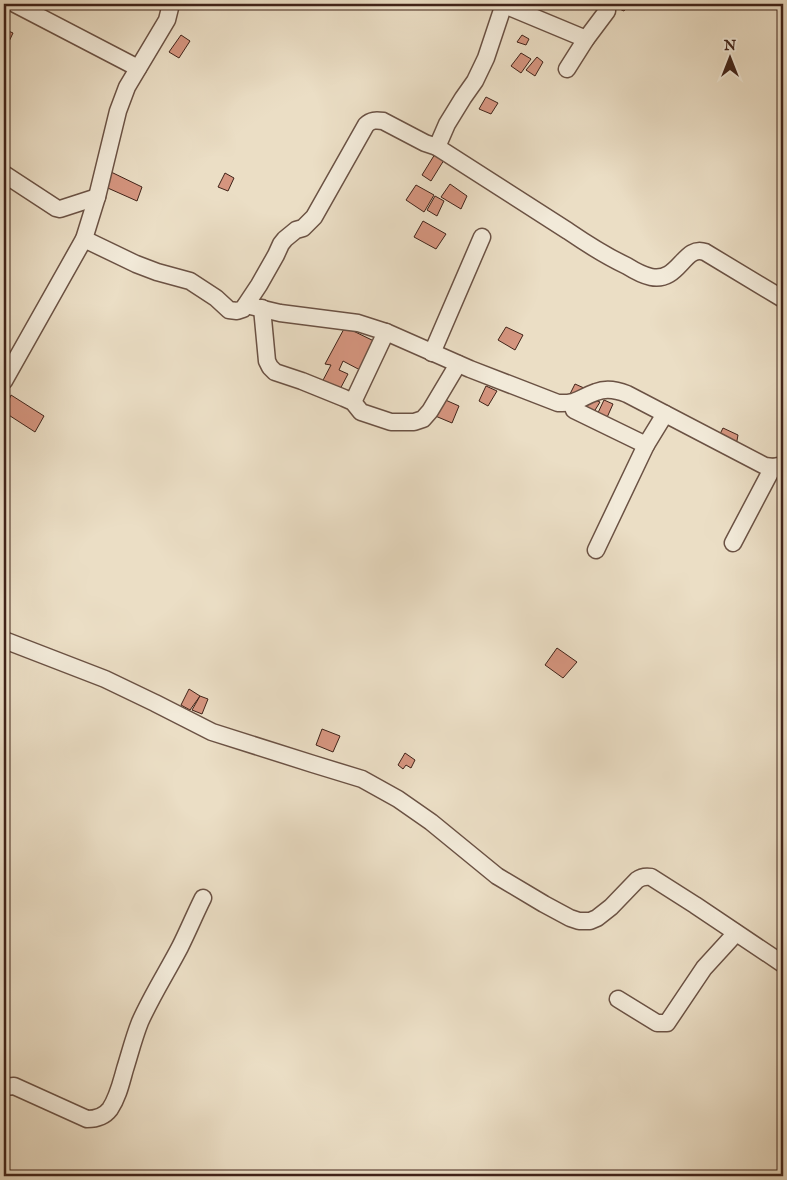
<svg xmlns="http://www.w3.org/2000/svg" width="787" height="1180" viewBox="0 0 787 1180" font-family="'IM FELL English',serif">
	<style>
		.building { fill: #d5957f; stroke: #402319 }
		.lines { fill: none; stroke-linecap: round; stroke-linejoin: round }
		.minor-casing { stroke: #6b5244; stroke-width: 19 }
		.minor { stroke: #f2ead9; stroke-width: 16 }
	</style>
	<rect width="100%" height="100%" fill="#ebdec5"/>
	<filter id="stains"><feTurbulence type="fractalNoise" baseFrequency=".004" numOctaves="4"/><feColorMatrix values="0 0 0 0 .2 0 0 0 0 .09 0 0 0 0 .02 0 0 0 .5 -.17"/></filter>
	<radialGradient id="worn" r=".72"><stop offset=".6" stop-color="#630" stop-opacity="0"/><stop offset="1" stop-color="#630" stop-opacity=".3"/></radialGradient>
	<!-- building -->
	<g class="building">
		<path d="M608 4H629L624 11Z"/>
		<path d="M4 29 13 33 4 52Z"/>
		<path d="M181 35 190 41 179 58 169 52Z"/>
		<path d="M522 35 529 39 526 45 517 42Z"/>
		<path d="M521 53 531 59 521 73 511 66Z"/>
		<path d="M537 57 543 62 535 76 526 70Z"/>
		<path d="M486 97 498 103 491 114 479 109Z"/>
		<path d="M435 154 444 160 431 181 422 175Z"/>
		<path d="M109 171 142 187 137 201 101 185Z"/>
		<path d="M225 173 234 178 228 191 218 187Z"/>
		<path d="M450 184 467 196 461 209 441 197Z"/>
		<path d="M416 185 434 195 424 212 406 200Z"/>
		<path d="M435 196 444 201 437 216 427 210Z"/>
		<path d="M423 221 446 234 436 249 414 237Z"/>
		<path d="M345 327 376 342 362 371 343 361 339 370 348 374 338 393 321 384 331 365 325 364Z"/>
		<path d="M506 327 523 335 515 350 498 340Z"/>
		<path d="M575 384 584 388 579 399 570 394Z"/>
		<path d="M486 386 497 391 488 406 479 401Z"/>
		<path d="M11 395 44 416 35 432 4 412Z"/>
		<path d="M441 398 459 406 452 423 433 415Z"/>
		<path d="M590 398 600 402 592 415 585 411Z"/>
		<path d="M604 400 613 404 605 422 596 417Z"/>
		<path d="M723 428 738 435 736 446 718 438Z"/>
		<path d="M557 648 577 662 563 678 545 665Z"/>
		<path d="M189 689 200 696 190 710 181 705Z"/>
		<path d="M200 696 208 699 202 714 192 710Z"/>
		<path d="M322 729 340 736 333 752 316 745Z"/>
		<path d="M405 753 415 760 411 768 406 765 403 769 398 765Z"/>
	</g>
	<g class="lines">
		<defs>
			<g id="minor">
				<path d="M15 4 138 68"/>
				<path d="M502 4 586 39"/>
				<path d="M567 69 586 39 607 11"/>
				<path d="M437 147C480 175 524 203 568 231 587 244 606 256 627 266 635 271 642 275 651 277 679 283 684 244 705 252L783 299"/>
				<path d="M4 174 56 208 60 209 97 197"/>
				<path d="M84 239 136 264 157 272 190 281 216 298 229 310 237 311 243 309 259 285 276 255 281 244 285 239 296 230 303 228 314 217 366 125C371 120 376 120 383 121L425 143 437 147 447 124 463 98 475 81 486 58 504 4"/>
				<path d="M246 305 280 313 358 323 386 332 470 369 558 403C578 404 579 398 596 392 606 388 617 390 627 394L765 466 773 467 783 465"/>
				<path d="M262 308 267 361 270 367 275 372 302 381 344 398 353 402 361 412 391 422H414L423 419 430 411 458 364"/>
				<path d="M432 353 482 237"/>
				<path d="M4 381 84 239 97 197 118 111 127 87 167 20 171 4"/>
				<path d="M353 402 386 332"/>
				<path d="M572 403 574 410 646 445 665 414"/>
				<path d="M733 543 773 467"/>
				<path d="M596 550 646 445"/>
				<path d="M4 640 105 679 155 703 212 732 313 764 362 779 398 799 431 822 497 876 544 904 570 918 579 921H590L597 918 611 907 637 880C641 877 645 876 651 877L695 905 783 964"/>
				<path d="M618 999 657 1023H667L704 968 736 933"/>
				<path d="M4 1087 14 1086 87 1119C96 1119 104 1117 110 1109 118 1097 121 1083 125 1069 130 1053 134 1037 140 1022 152 995 167 972 180 947 188 931 195 914 203 898"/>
			</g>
		</defs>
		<!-- minor casing -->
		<use href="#minor" class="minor-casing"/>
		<!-- minor -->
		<use href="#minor" class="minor"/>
	</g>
	<!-- margin -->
	<rect width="787" height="1180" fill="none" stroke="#ebdec5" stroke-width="20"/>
	<rect x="5" y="5" width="777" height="1170" fill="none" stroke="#402319" stroke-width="2.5"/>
	<rect x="10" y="10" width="767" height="1160" fill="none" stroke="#402319"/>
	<!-- north arrow -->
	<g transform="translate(730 58)" stroke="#f2ead9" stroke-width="4" paint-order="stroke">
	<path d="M0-4L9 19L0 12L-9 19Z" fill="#402319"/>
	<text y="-8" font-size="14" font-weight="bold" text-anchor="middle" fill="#402319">N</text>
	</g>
	<rect width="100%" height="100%" filter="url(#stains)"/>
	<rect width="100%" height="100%" fill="url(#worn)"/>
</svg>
